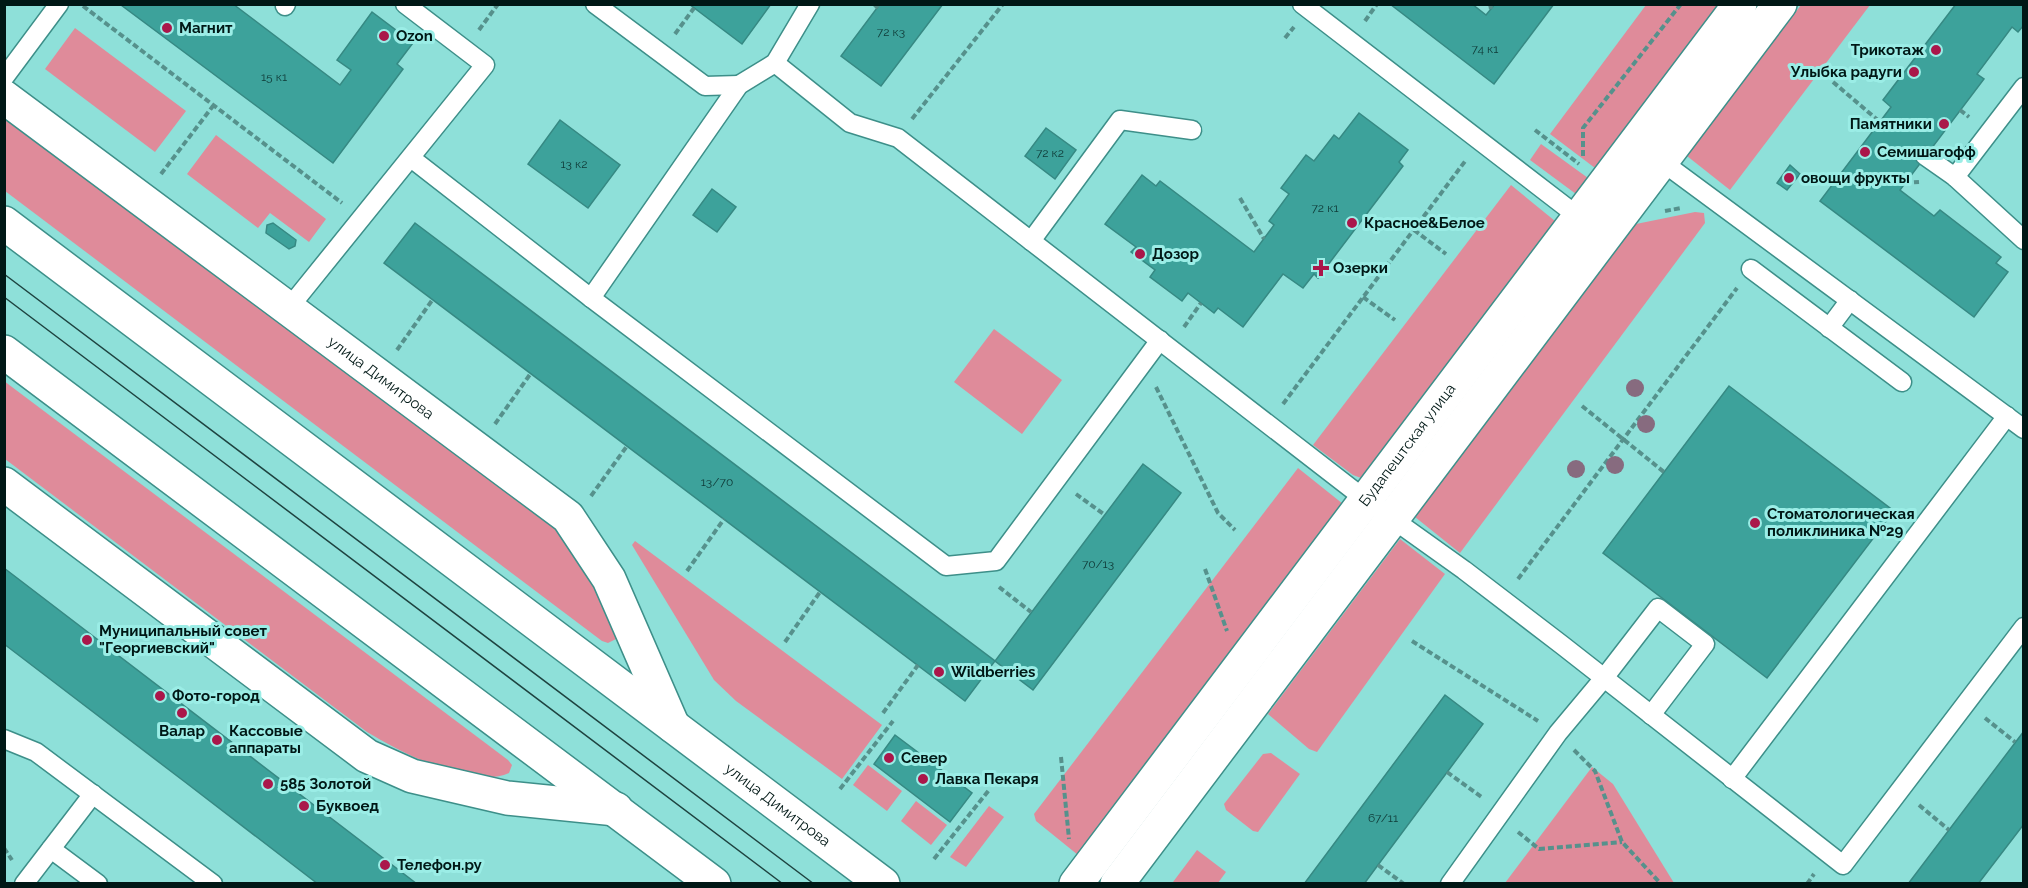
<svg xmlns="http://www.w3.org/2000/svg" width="2028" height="888" viewBox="0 0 2028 888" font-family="Raleway,sans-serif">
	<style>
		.green { fill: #df8b9a }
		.building { fill: #3da29b; stroke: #368983; stroke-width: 1.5 }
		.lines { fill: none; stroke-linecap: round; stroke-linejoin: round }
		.service-casing { stroke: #3d8f89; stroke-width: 21 }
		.minor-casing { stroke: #3d8f89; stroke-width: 36 }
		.tertiary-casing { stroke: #3d8f89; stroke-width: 36 }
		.path { stroke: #56918c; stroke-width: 4; stroke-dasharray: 6 3; stroke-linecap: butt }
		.service { stroke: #fff; stroke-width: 18 }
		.minor { stroke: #fff; stroke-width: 33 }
		.tertiary { stroke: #fff; stroke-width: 33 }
		.tram { stroke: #1e4340; stroke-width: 1.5 }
		.tree { fill: #876b7f }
		.poi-dot { fill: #aa174a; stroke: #9bede6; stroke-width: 2 }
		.labels { text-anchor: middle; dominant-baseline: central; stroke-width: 6; stroke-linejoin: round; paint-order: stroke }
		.number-label { font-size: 12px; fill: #0f3a37 }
		.poi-label { font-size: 15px; font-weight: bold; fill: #001816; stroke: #9bede6; text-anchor: start }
		.street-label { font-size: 15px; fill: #001816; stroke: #9bede6 }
	</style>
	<rect width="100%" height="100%" fill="#8ee0d9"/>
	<!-- green -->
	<g class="green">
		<path d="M1646 5H1718L1595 168 1550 134Z"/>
		<path d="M1801 5H1870L1730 190 1687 156Z"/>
		<path d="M75 28 186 111 155 152 45 69Z"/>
		<path d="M4 115 558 531 593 581 616 635V639L608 643 602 641 5 191Z"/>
		<path d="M216 135 326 219 309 242 270 213 258 228 187 174Z"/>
		<path d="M1541 144 1588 178 1576 194 1530 160Z"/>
		<path d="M1511 185 1555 221 1361 478 1353 475 1313 445Z"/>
		<path d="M1695 212 1704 213 1705 223 1460 553 1415 517 1636 224Z"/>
		<path d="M994 329 1062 380 1022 434 954 382Z"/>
		<path d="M4 381 508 760 512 765 509 773C472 790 400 752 367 732L5 459Z"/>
		<path d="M1298 468 1343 504 1078 855 1036 821 1034 814Z"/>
		<path d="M1400 539 1445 574 1317 752 1309 749 1268 714Z"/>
		<path d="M635 541 882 725 842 779 736 701 714 680 632 545Z"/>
		<path d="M1271 753 1300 774 1258 832 1253 831 1226 810 1224 804 1263 754Z"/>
		<path d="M868 765 902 791 887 811 853 785Z"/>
		<path d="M1592 767 1613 784 1674 883H1505Z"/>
		<path d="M916 801 947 825 931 845 901 821Z"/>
		<path d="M989 806 1004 817 966 867 950 857Z"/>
		<path d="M1197 850 1226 872 1218 883H1175L1173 882Z"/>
	</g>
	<!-- building -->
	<g class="building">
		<path d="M233 4 340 85 351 70 337 60 372 12 413 43 397 64 403 69 333 163 121 5Z"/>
		<path d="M689 4H771L742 44Z"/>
		<path d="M880 4H943L881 86 841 56Z"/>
		<path d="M1390 4H1472L1486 15 1495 4H1554L1494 84Z"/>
		<path d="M1956 4H2024V25L2018 32 2012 27 1977 74 1984 79 1900 190 1934 216 1940 210 2001 257 1996 263 2008 272 1974 317 1820 201 1891 107 1883 100Z"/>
		<path d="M1359 113 1408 150 1399 162 1403 166 1318 278 1314 274 1303 288 1283 274 1243 327 1218 308 1214 313 1188 293 1182 301 1150 277 1155 270 1131 252 1136 247 1105 224 1142 175 1156 186 1160 181 1254 252 1274 225 1269 221 1289 194 1281 188 1306 155 1314 161 1334 135 1339 139Z"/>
		<path d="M560 120 620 165 588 208 528 164Z"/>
		<path d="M1046 128 1076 150 1055 179 1025 156Z"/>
		<path d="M1790 165 1800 174 1787 190 1777 183Z"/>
		<path d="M712 189 736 207 717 232 693 215Z"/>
		<path d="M273 223 296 240 295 246 289 249 266 233 267 225Z"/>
		<path d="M415 223 995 661 965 701 384 263Z"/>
		<path d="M1729 386 1894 511 1767 678 1603 553Z"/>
		<path d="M1143 464 1181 493 1033 690 995 661Z"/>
		<path d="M4 568 417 884H318L185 782 4 644Z"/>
		<path d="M1445 695 1483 724 1378 865 1364 884H1304Z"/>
		<path d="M2024 731V824L1978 884H1908Z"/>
		<path d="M895 735 972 793 950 822 874 764Z"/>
	</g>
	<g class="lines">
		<defs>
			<g id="service">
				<path d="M595 4 705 86 739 85"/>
				<path d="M1302 4 1584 221"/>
				<path d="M285 6 286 4"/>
				<path d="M775 63 850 123 898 138 1366 500 1464 570 1562 645 1843 865 2024 627"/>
				<path d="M4 78 59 4"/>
				<path d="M1925 156 1955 177 2024 240"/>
				<path d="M411 158 591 298 946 566 996 561 1160 340"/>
				<path d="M1657 158 2024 429"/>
				<path d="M1955 177 2024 87"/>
				<path d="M1031 241 1120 120 1192 130"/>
				<path d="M1751 269 1902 382"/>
				<path d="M591 298 739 85 775 63 810 4"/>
				<path d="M288 309 485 65 405 4"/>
				<path d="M1829 328 1850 300"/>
				<path d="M4 739 36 752 213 884"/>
				<path d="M1732 779 2007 416"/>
				<path d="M51 849 98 884"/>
				<path d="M24 884 93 794"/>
				<path d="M1450 884 1558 733 1604 678 1658 608 1705 644 1651 715"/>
			</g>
			<g id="minor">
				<path id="s1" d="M4 97 568 517 609 579 673 726"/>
				<path d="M4 484 367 756 412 776 507 798 616 809"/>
			</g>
			<g id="tertiary">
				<path id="s2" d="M4 223 883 884"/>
				<path d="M4 352 714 884"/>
				<path id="s3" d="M1076 884 1740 4"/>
				<path d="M1117 884 1780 4"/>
			</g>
		</defs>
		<!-- service casing -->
		<use href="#service" class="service-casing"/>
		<!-- minor casing -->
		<use href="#minor" class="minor-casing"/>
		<!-- tertiary casing -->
		<use href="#tertiary" class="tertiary-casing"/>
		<!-- path -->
		<g class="path">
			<path d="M874 4 878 8"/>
			<path d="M1490 4 1491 9"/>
			<path d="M83 6 342 203"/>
			<path d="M1365 21 1377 4"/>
			<path d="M479 30 498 4"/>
			<path d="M675 34 694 8"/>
			<path d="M1285 38 1294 27"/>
			<path d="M1833 82 1880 122"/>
			<path d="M1960 110 1969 117"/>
			<path d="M912 119 1003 4"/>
			<path d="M1535 130 1579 164"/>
			<path d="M1583 156V128L1681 4"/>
			<path d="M161 174 213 106"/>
			<path d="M1905 183 1919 182"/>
			<path d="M1240 198 1264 239"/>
			<path d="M1665 211 1681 208"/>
			<path d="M1414 230 1446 254"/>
			<path d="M1363 297 1395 320"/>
			<path d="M1184 327 1201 303"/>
			<path d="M397 350 433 299"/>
			<path d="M1156 387 1218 513 1235 530"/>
			<path d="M1283 404 1466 160"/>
			<path d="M1582 406 1664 472"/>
			<path d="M495 424 531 373"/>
			<path d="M1076 494 1105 515"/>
			<path d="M591 496 627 446"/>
			<path d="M1205 569 1227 631"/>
			<path d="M687 571 724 519"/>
			<path d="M1518 579 1737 288"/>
			<path d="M999 587 1031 612"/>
			<path d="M1412 641 1538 721"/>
			<path d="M785 642 820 592"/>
			<path d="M883 713 918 665"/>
			<path d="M1985 718 2015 742"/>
			<path d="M1574 750 1595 771 1622 842 1661 884"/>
			<path d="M1061 757 1069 839"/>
			<path d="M1447 772 1483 798"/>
			<path d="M840 789 893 721"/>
			<path d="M1919 805 1949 830"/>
			<path d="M1518 832 1539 849 1622 842"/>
			<path d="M4 848 12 860"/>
			<path d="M934 859 989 790"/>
			<path d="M1378 865 1404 884"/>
			<path d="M1807 884 1814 874"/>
		</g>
		<!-- service -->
		<use href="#service" class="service"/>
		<!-- minor -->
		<use href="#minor" class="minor"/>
		<!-- tertiary -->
		<use href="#tertiary" class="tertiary"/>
		<!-- tram -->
		<g class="tram">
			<path d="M4 274 814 884"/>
			<path d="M4 297 783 884"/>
		</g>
	</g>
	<!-- trees -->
	<g class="tree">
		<circle cx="1635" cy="388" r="9"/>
		<circle cx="1646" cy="424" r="9"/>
		<circle cx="1615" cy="465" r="9"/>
		<circle cx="1576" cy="469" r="9"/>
	</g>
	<!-- markers -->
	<g class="poi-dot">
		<circle cx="167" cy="28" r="6"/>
		<circle cx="384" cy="36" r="6"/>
		<circle cx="1936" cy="50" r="6"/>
		<circle cx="1914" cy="72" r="6"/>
		<circle cx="1944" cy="124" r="6"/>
		<circle cx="1865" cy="152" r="6"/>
		<circle cx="1789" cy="178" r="6"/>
		<circle cx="1352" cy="223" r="6"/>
		<circle cx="1140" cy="254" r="6"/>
		<path d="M1318 259h6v6h6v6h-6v6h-6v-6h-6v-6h6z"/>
		<circle cx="1755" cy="523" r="6"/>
		<circle cx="87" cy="640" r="6"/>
		<circle cx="939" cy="672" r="6"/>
		<circle cx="160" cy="696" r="6"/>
		<circle cx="182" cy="713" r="6"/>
		<circle cx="217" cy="740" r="6"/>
		<circle cx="889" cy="758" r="6"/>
		<circle cx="923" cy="779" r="6"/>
		<circle cx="268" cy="784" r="6"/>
		<circle cx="304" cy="806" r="6"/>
		<circle cx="385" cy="865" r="6"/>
	</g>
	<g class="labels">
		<!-- number labels -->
		<g class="number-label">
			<text x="891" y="32">72 к3</text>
			<text x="1485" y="49">74 к1</text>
			<text x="274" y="77">15 к1</text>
			<text x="1050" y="153">72 к2</text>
			<text x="574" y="164">13 к2</text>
			<text x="1325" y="208">72 к1</text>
			<text x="717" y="482">13/70</text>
			<text x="1098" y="564">70/13</text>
			<text x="1383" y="818">67/11</text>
		</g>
		<!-- poi labels -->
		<g class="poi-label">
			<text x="179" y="28">Магнит</text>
			<text x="396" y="36">Ozon</text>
			<text x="1924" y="50" text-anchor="end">Трикотаж</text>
			<text x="1902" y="72" text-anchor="end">Улыбка радуги</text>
			<text x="1932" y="124" text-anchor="end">Памятники</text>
			<text x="1877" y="152">Семишагофф</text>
			<text x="1801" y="178">овощи фрукты</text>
			<text x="1364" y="223">Красное&amp;Белое</text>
			<text x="1152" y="254">Дозор</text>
			<text x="1333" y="268">Озерки</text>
			<text x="1767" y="514">Стоматологическая<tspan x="1767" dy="17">поликлиника №29</tspan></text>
			<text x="99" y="631">Муниципальный совет<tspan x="99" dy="17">"Георгиевский"</tspan></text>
			<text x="951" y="672">Wildberries</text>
			<text x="172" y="696">Фото-город</text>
			<text x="182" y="731" text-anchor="middle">Валар</text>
			<text x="229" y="731">Кассовые<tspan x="229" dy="17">аппараты</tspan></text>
			<text x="901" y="758">Север</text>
			<text x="935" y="779">Лавка Пекаря</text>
			<text x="280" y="784">585 Золотой</text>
			<text x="316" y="806">Буквоед</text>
			<text x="397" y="865">Телефон.ру</text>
		</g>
		<!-- street labels -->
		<g class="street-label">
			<text stroke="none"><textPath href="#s1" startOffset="470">улица Димитрова</textPath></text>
			<text stroke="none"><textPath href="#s3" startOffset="550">Будапештская улица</textPath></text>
			<text stroke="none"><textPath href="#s2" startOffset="968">улица Димитрова</textPath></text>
		</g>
	</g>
	<!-- border -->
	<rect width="2028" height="888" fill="none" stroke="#001816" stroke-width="12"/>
</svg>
